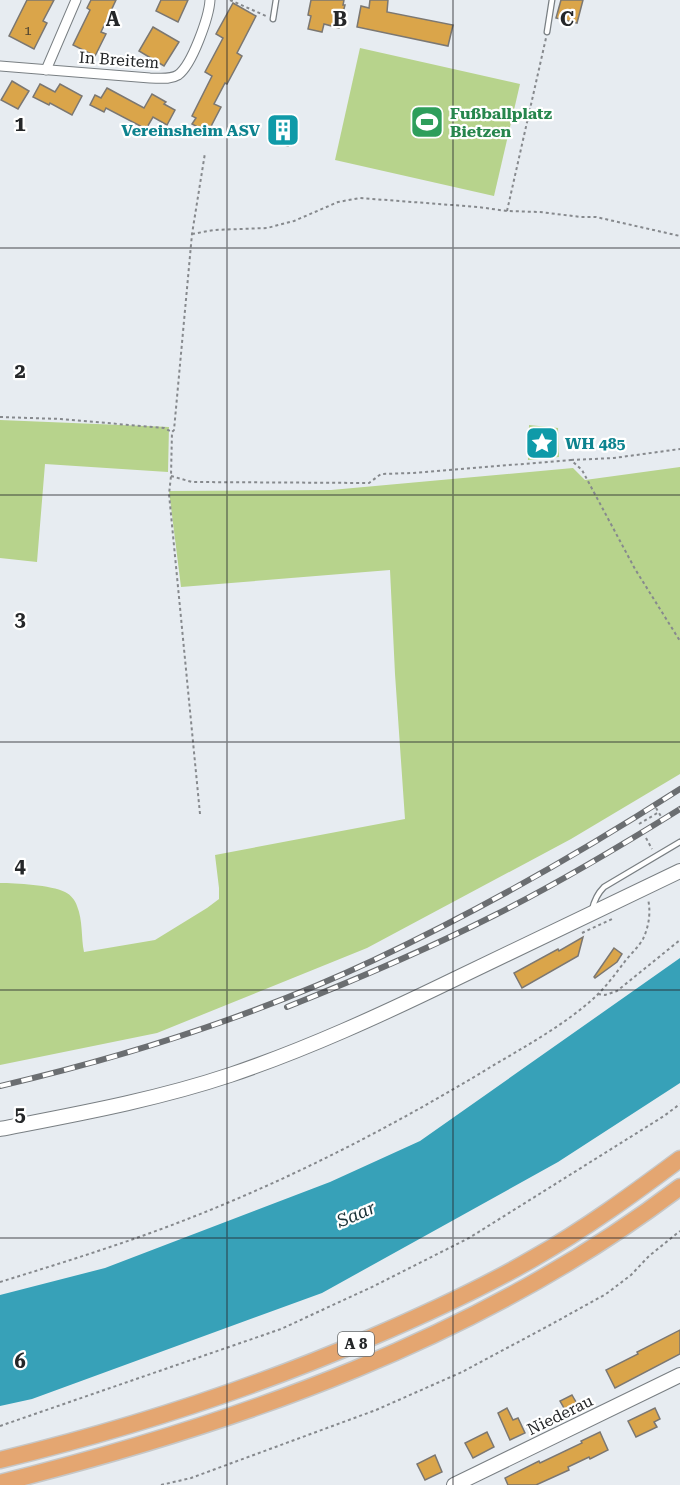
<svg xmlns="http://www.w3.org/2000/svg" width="680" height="1485" viewBox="0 0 680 1485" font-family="'Roboto Serif',serif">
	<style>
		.green { fill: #b7d38c }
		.water { fill: #37a1b8 }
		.building { fill: #daa54a; stroke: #7b7772; stroke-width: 1.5 }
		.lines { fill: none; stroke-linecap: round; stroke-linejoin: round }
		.service-casing { stroke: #797f83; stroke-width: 7 }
		.minor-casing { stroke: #797f83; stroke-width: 11 }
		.secondary-casing { stroke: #797f83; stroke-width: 16 }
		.motorway-casing { stroke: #c6c7c7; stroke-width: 19 }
		.path { stroke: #86898d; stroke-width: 2; stroke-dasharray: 3 3; stroke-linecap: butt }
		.service { stroke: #fff; stroke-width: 4.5 }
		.minor { stroke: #fff; stroke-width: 9 }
		.secondary { stroke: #fff; stroke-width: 14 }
		.motorway { stroke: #e4a671; stroke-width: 16 }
		.rail-casing { stroke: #6b6e71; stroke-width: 6 }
		.rail { stroke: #fff; stroke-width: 4; stroke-dasharray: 11; stroke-linecap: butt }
		.grid { fill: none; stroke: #252729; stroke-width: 1.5; stroke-opacity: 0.55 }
		.labels { text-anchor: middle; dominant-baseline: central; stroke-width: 4.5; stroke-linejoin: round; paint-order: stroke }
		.number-label { font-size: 14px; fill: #524631 }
		.shield { fill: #fff; stroke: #666869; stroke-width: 1.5 }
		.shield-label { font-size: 15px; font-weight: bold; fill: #252729 }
		.street-label { font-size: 16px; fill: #252729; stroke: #fff }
		.leisure-label { font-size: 16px; font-weight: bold; fill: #27864d; stroke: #fff; text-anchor: start }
		.culture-label { font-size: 16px; font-weight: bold; fill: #0d838f; stroke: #fff; text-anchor: end }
		.water-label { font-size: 18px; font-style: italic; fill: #1a3237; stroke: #fff }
		.grid-label { font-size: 20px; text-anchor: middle; font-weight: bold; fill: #252729; stroke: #fff; stroke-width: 4.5; stroke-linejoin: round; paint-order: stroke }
	</style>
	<rect width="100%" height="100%" fill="#e7ecf1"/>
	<!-- green -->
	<g class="green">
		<path d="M360 48 520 84 494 196 335 160Z"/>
		<path d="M0 420 169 427 168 472 45 464 37 562 0 558Z"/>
		<path d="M529 425 558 428 559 457 528 460Z"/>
		<path d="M680 467V774L571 839 367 948 157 1033 0 1065V883C16 883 51 885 65 892 71 895 75 900 77 906 83 920 81 938 84 952L155 940 207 908 219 899V888L215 855 405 819 395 674 390 570 181 587 169 491 331 490 573 468 585 480Z"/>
	</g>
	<!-- water -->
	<path class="water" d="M680 958V1083L558 1162 322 1293 32 1399 0 1406V1295L105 1268 330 1182 420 1141Z"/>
	<!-- building -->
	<g class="building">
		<path d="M27 0H54L43 21 47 23 34 49 9 36Z"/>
		<path d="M91 0H116L101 32 106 34 95 56 73 45 90 10 87 8Z"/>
		<path d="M161 0H188L178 22 156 11Z"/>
		<path d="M311 0H344L343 5H345L339 28 324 24 322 32 308 29 311 16 308 15Z"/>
		<path d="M370 0H388L387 12 453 25 448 46 357 27 361 6 369 8Z"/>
		<path d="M561 0H583L577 23 556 18Z"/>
		<path d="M233 3 256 16 237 53 242 56 227 84 225 83 214 104 221 107 207 134 195 128 196 126 192 124 196 118 192 116 212 76 205 72 223 38 216 34Z"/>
		<path d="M153 27 179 42 164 66 139 51Z"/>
		<path d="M12 81 29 91 18 109 1 100Z"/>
		<path d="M40 84 55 92 60 84 82 96 72 115 50 103 49 105 33 97Z"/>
		<path d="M107 88 144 108 152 94 166 102 164 104 175 110 167 125 153 117 146 129 106 108 104 112 90 105 95 95 101 98Z"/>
		<path d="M272 117 294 123 288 146 278 143 281 132 269 129Z"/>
		<path d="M583 937 578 956 522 988 514 973 558 949 559 951Z"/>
		<path d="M614 948 622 954 617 962 595 978 594 977Z"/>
		<path d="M680 1330V1354L615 1388 606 1370 638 1354 637 1352Z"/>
		<path d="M572 1395 580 1409 568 1415 560 1401Z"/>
		<path d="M507 1408 513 1420 518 1418 525 1433 510 1440 498 1413Z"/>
		<path d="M655 1408 660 1419 654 1422 657 1427 636 1437 628 1421Z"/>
		<path d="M487 1432 494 1447 473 1458 465 1443Z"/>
		<path d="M600 1432 608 1450 590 1459 589 1457 568 1467 569 1470 536 1485H508L505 1478 539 1461 540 1463 582 1443 581 1441Z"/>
		<path d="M435 1455 442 1472 425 1480 417 1464Z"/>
	</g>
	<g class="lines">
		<defs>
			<g id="service">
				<path d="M273 19 276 0"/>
				<path d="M547 32 552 0"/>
				<path d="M592 910C594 901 597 894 604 887L680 842"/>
			</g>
			<g id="minor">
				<path d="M0 66 150 78C159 78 170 80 178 75 192 65 209 17 210 0"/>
				<path d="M46 70 76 0"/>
			</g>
			<g id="secondary">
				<path d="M0 1129C77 1114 155 1100 230 1075 307 1049 381 1015 455 979 530 943 605 907 680 871"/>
				<path d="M454 1485 680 1375"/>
			</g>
			<g id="motorway">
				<path d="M0 1460C128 1429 249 1390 370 1338 426 1314 481 1289 534 1258 585 1229 633 1194 680 1159"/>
				<path d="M0 1483C240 1423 481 1338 680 1187"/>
			</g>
		</defs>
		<!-- service casing -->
		<use href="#service" class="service-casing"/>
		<!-- minor casing -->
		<use href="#minor" class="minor-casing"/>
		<!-- secondary casing -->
		<use href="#secondary" class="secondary-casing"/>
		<!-- motorway casing -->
		<use href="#motorway" class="motorway-casing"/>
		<!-- path -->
		<g class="path">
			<path d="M230 0 266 16"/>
			<path d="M507 211 546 38"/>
			<path d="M192 234 214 230 267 228 294 221 338 202 360 198 478 207 507 211 540 212 581 217H596L680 236"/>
			<path d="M0 417 61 419 164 428 172 432"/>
			<path d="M571 460 614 458 680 449"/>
			<path d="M171 476 192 482 369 483 381 474 413 473 571 460 582 470 635 569 680 641"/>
			<path d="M656 808 662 818"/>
			<path d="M200 814 169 494 171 476 172 432 174 430 192 234 205 153"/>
			<path d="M639 824 659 812"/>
			<path d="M646 838 652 849"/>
			<path d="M582 933 612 919"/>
			<path d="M598 994 605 995 617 991 680 940"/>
			<path d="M0 1282C55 1265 110 1248 164 1228 277 1186 385 1131 489 1068 524 1047 563 1026 594 998 606 987 616 973 626 960 632 953 639 946 643 939 649 926 651 912 648 899"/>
			<path d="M0 1426 281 1329 374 1286 469 1238 664 1116 680 1104"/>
			<path d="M161 1485 191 1478 376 1410 462 1372 550 1325 606 1294 631 1275 649 1256 680 1231"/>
		</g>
		<!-- service -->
		<use href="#service" class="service"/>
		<!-- minor -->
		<use href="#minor" class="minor"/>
		<!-- secondary -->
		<use href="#secondary" class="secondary"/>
		<!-- motorway -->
		<use href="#motorway" class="motorway"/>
		<defs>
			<g id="rail">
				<path d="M287 1007C357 979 426 950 493 916 557 884 619 847 680 809"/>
				<path d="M0 1086C128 1056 255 1016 374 960 480 910 582 852 680 789"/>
			</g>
		</defs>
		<!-- rail casing -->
		<use href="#rail" class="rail-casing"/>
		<!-- rail -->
		<use href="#rail" class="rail"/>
	</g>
	<!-- grid -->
	<path class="grid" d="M227 0V1485M453 0V1485M0 248H680M0 495H680M0 742H680M0 990H680M0 1238H680"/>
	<!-- icons -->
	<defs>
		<symbol id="stadium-square" viewBox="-11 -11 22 22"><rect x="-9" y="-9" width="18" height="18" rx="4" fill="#2e9e5b" stroke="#fff"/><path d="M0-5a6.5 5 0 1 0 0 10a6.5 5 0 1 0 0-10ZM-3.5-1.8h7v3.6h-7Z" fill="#fff"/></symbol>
		<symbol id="building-square" viewBox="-11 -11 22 22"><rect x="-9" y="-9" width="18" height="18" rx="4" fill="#0f9aa8" stroke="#fff"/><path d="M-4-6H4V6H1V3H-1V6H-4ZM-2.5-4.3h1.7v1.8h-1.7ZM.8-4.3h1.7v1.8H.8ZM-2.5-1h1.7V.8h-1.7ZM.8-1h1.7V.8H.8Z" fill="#fff"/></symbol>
		<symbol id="sight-square" viewBox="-11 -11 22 22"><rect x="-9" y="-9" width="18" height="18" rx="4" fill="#0f9aa8" stroke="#fff"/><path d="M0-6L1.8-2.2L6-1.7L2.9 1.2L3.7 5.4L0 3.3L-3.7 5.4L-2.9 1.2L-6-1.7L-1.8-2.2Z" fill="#fff"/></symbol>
	</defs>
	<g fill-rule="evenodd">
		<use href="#stadium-square" x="408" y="103" width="38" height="38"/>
		<use href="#building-square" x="264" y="111" width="38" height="38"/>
		<use href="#sight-square" x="523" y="424" width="38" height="38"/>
	</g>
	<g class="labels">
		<!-- number labels -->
		<g class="number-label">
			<text x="28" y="30">1</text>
		</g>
		<!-- shield labels -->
		<rect class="shield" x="338" y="1332" width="36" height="24" rx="4.5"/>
		<g class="shield-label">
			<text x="356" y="1344">A 8</text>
		</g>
		<!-- street labels -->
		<g class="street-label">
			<text transform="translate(119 60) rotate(4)">In Breitem</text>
			<text transform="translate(560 1415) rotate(-26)">Niederau</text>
		</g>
		<!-- leisure labels -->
		<g class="leisure-label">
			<text x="450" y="113">Fußballplatz<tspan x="450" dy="18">Bietzen</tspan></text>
		</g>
		<!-- culture labels -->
		<g class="culture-label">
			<text x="260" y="130">Vereinsheim ASV</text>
			<text x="565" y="443" text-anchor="start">WH 485</text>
		</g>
		<!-- water labels -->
		<g class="water-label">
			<text transform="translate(356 1214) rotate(-23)">Saar</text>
		</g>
	</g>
	<g class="grid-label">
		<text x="113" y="26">A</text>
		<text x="340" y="26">B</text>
		<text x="567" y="26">C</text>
		<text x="20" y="131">1</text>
		<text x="20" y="378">2</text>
		<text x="20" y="626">3</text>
		<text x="20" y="873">4</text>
		<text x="20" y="1121">5</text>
		<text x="20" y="1368">6</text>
	</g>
</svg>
